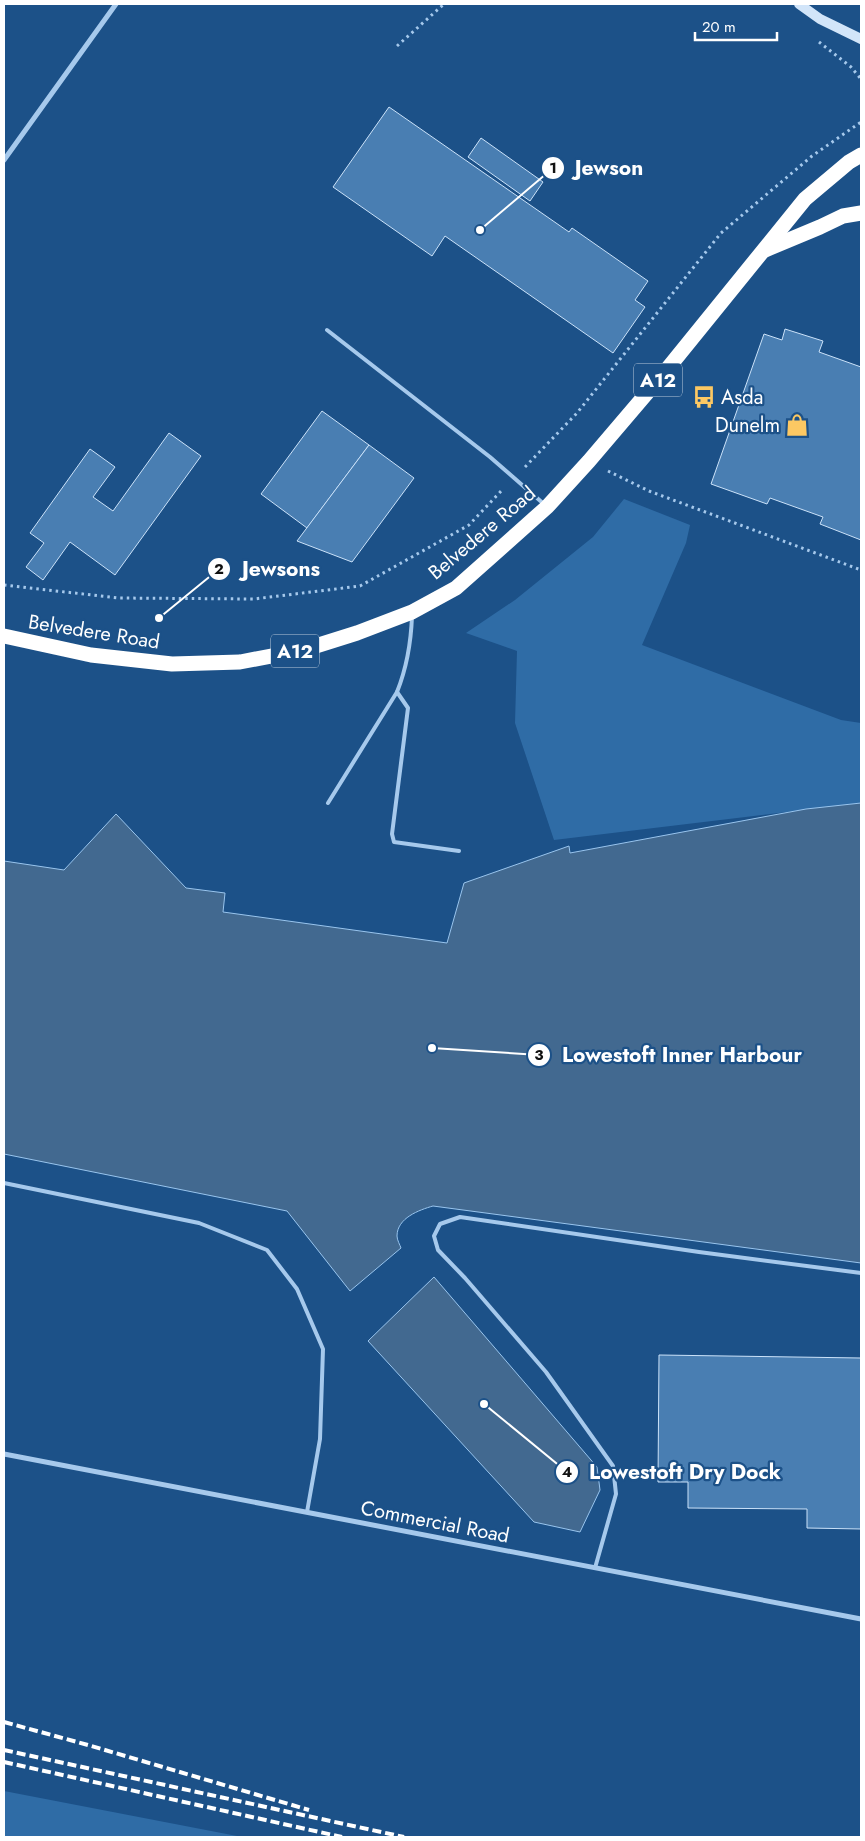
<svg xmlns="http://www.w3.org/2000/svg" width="865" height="1841" viewBox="0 0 865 1841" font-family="Jost,sans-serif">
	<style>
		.green { fill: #2f6ca6 }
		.water { fill: #426990; stroke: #99c5ee }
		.building { fill: #497eb2; stroke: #cbe2f9 }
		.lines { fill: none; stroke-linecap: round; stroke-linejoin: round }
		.path { stroke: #a6c9ec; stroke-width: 3; stroke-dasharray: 2.5 4; stroke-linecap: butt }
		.lane { stroke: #a6c9ec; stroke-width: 4 }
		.street { stroke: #a6c9ec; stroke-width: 5 }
		.secondary { stroke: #d2e5f9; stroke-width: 10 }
		.highway { stroke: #fff; stroke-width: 15 }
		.rail { stroke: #fff; stroke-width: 4; stroke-dasharray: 9 4; stroke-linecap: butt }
		.labels { text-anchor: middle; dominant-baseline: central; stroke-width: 4.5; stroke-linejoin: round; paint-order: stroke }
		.shield { fill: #1c5188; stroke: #bbcbdb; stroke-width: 1 }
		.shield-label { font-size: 19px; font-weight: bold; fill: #fff }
		.poi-label { font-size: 20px; fill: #fff; stroke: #1c5188; text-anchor: start }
		.street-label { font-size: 20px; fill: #fff; stroke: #1c5188 }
		.leader { fill: none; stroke: #fff; stroke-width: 2 }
		.callout-dot { fill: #fff; stroke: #1c5188; stroke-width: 2 }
		.mark-label { font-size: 15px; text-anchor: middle; font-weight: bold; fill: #111 }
		.callout-label { font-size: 21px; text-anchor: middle; font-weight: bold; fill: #fff; stroke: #1c5188; stroke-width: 4.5; stroke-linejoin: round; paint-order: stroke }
	</style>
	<rect width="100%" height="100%" fill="#1c5188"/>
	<!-- green -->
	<g class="green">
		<path d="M624 499 690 525 686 543 642 645 841 720 861 723V803L554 840 515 723 517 651 466 633 515 600 593 537Z"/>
		<path d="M4 1791 237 1836 4 1837Z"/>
	</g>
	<!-- water -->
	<g class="water">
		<path d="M861 803V1263L433 1206C419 1210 397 1218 397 1236 397 1240 400 1245 401 1248L350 1291 287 1211 4 1154V861L64 870 116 814 186 888 225 893 223 912 447 943 464 883 569 846 570 853 806 809Z"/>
		<path d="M434 1277 597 1467 600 1490 580 1532 534 1522 368 1341Z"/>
	</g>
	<!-- building -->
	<g class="building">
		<path d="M389 107 569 232 572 228 648 281 635 300 645 307 613 353 445 236 432 256 333 187Z"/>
		<path d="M481 138 543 182 530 201 468 157Z"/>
		<path d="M785 329 823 341 819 352 861 367V540L820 524 823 517 770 498 767 504 711 484 764 334 782 340Z"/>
		<path d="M322 411 369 445 307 528 261 494Z"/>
		<path d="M169 433 201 456 115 575 70 542 43 580 26 567 44 543 30 533 90 449 115 467 93 497 113 511Z"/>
		<path d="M369 445 414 478 352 562 297 541Z"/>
		<path d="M659 1355 861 1358V1529L807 1528V1509L688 1508V1482H658Z"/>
	</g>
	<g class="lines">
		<!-- path -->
		<g class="path">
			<path d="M819 42 851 67 861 79"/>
			<path d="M397 46 444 4"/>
			<path d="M525 467 577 413 721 233 812 156 861 122"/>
			<path d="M608 471 649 491 861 570"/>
			<path d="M4 585 118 598 254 599 360 586 469 525 503 489"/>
		</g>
		<!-- lane -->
		<g class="lane">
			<path d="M327 330 490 457 545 505"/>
			<path d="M397 692 408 708 392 834 394 842 459 851"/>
			<path d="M328 803 397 692C407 667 411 643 412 616"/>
			<path d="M4 1183 199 1223 267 1250 297 1289 323 1349 320 1439 307 1512"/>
			<path d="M595 1568 616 1494 613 1466 546 1372 465 1278 438 1250 434 1236 440 1224 460 1217 699 1252 861 1273"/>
		</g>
		<!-- street -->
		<g class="street">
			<path d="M4 160 116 4"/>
			<path d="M4 1454 861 1619"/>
		</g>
		<!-- secondary -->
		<path class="secondary" d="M799 4 820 19 861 39"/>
		<!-- highway -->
		<g class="highway">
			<path d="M765 250 820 227 843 216 861 213"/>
			<path d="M4 636 91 655 172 664 240 662 303 650 357 633 412 612 456 588 547 507 589 461 664 373 805 199 849 162 861 155"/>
		</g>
		<!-- rail -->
		<g class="rail">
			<path d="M4 1722 88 1745 309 1810"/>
			<path d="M4 1750 404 1837"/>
			<path d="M4 1762 342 1837"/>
		</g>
	</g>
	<!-- icons -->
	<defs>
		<symbol id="bus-bare" viewBox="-9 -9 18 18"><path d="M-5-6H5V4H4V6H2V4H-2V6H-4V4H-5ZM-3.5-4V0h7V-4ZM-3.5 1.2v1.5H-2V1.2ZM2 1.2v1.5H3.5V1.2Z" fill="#fcc863" stroke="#1c5188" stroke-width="2.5" paint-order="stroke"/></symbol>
		<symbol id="shop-bare" viewBox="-9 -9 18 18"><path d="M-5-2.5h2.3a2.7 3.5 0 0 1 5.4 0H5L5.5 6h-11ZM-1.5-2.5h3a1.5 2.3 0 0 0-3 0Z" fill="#fcc863" stroke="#1c5188" stroke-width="2.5" paint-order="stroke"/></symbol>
	</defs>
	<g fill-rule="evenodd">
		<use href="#bus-bare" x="688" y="381" width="32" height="32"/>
		<use href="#shop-bare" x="781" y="409" width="32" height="32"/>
	</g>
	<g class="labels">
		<!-- shield labels -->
		<g class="shield">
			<rect x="634" y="363.5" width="48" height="33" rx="4"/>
			<rect x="271" y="634.5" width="48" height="33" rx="4"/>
		</g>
		<g class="shield-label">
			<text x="658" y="380">A12</text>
			<text x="295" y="651">A12</text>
		</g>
		<!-- poi labels -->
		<g class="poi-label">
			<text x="721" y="397">Asda</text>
			<text x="780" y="425" text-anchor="end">Dunelm</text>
		</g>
		<!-- street labels -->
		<g class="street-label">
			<text transform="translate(482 533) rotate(-40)">Belvedere Road</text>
			<text transform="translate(94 632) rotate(9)">Belvedere Road</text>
			<text transform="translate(435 1522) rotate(11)">Commercial Road</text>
		</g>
	</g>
	<!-- callouts -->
	<path class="leader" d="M480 230L553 168M159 618L219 569M432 1048L539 1055M484 1404L567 1472"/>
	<g class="callout-dot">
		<circle cx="480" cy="230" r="5"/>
		<circle cx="159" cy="618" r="5"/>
		<circle cx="432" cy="1048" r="5"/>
		<circle cx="484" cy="1404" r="5"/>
		<circle cx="553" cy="168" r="12"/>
		<circle cx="219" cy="569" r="12"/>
		<circle cx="539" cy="1055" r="12"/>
		<circle cx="567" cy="1472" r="12"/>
	</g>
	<g class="mark-label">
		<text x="553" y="173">1</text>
		<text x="219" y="574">2</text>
		<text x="539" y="1060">3</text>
		<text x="567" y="1477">4</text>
	</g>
	<g class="callout-label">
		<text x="609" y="175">Jewson</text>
		<text x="281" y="576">Jewsons</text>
		<text x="682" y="1062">Lowestoft Inner Harbour</text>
		<text x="685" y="1479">Lowestoft Dry Dock</text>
	</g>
	<!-- border -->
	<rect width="865" height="1841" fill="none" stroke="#ffffff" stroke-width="10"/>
	<!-- scale -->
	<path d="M695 32v8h82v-8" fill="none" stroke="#ffffff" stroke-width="2.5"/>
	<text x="702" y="32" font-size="15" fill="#ffffff" stroke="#1c5188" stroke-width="4" paint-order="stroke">20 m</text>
</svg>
